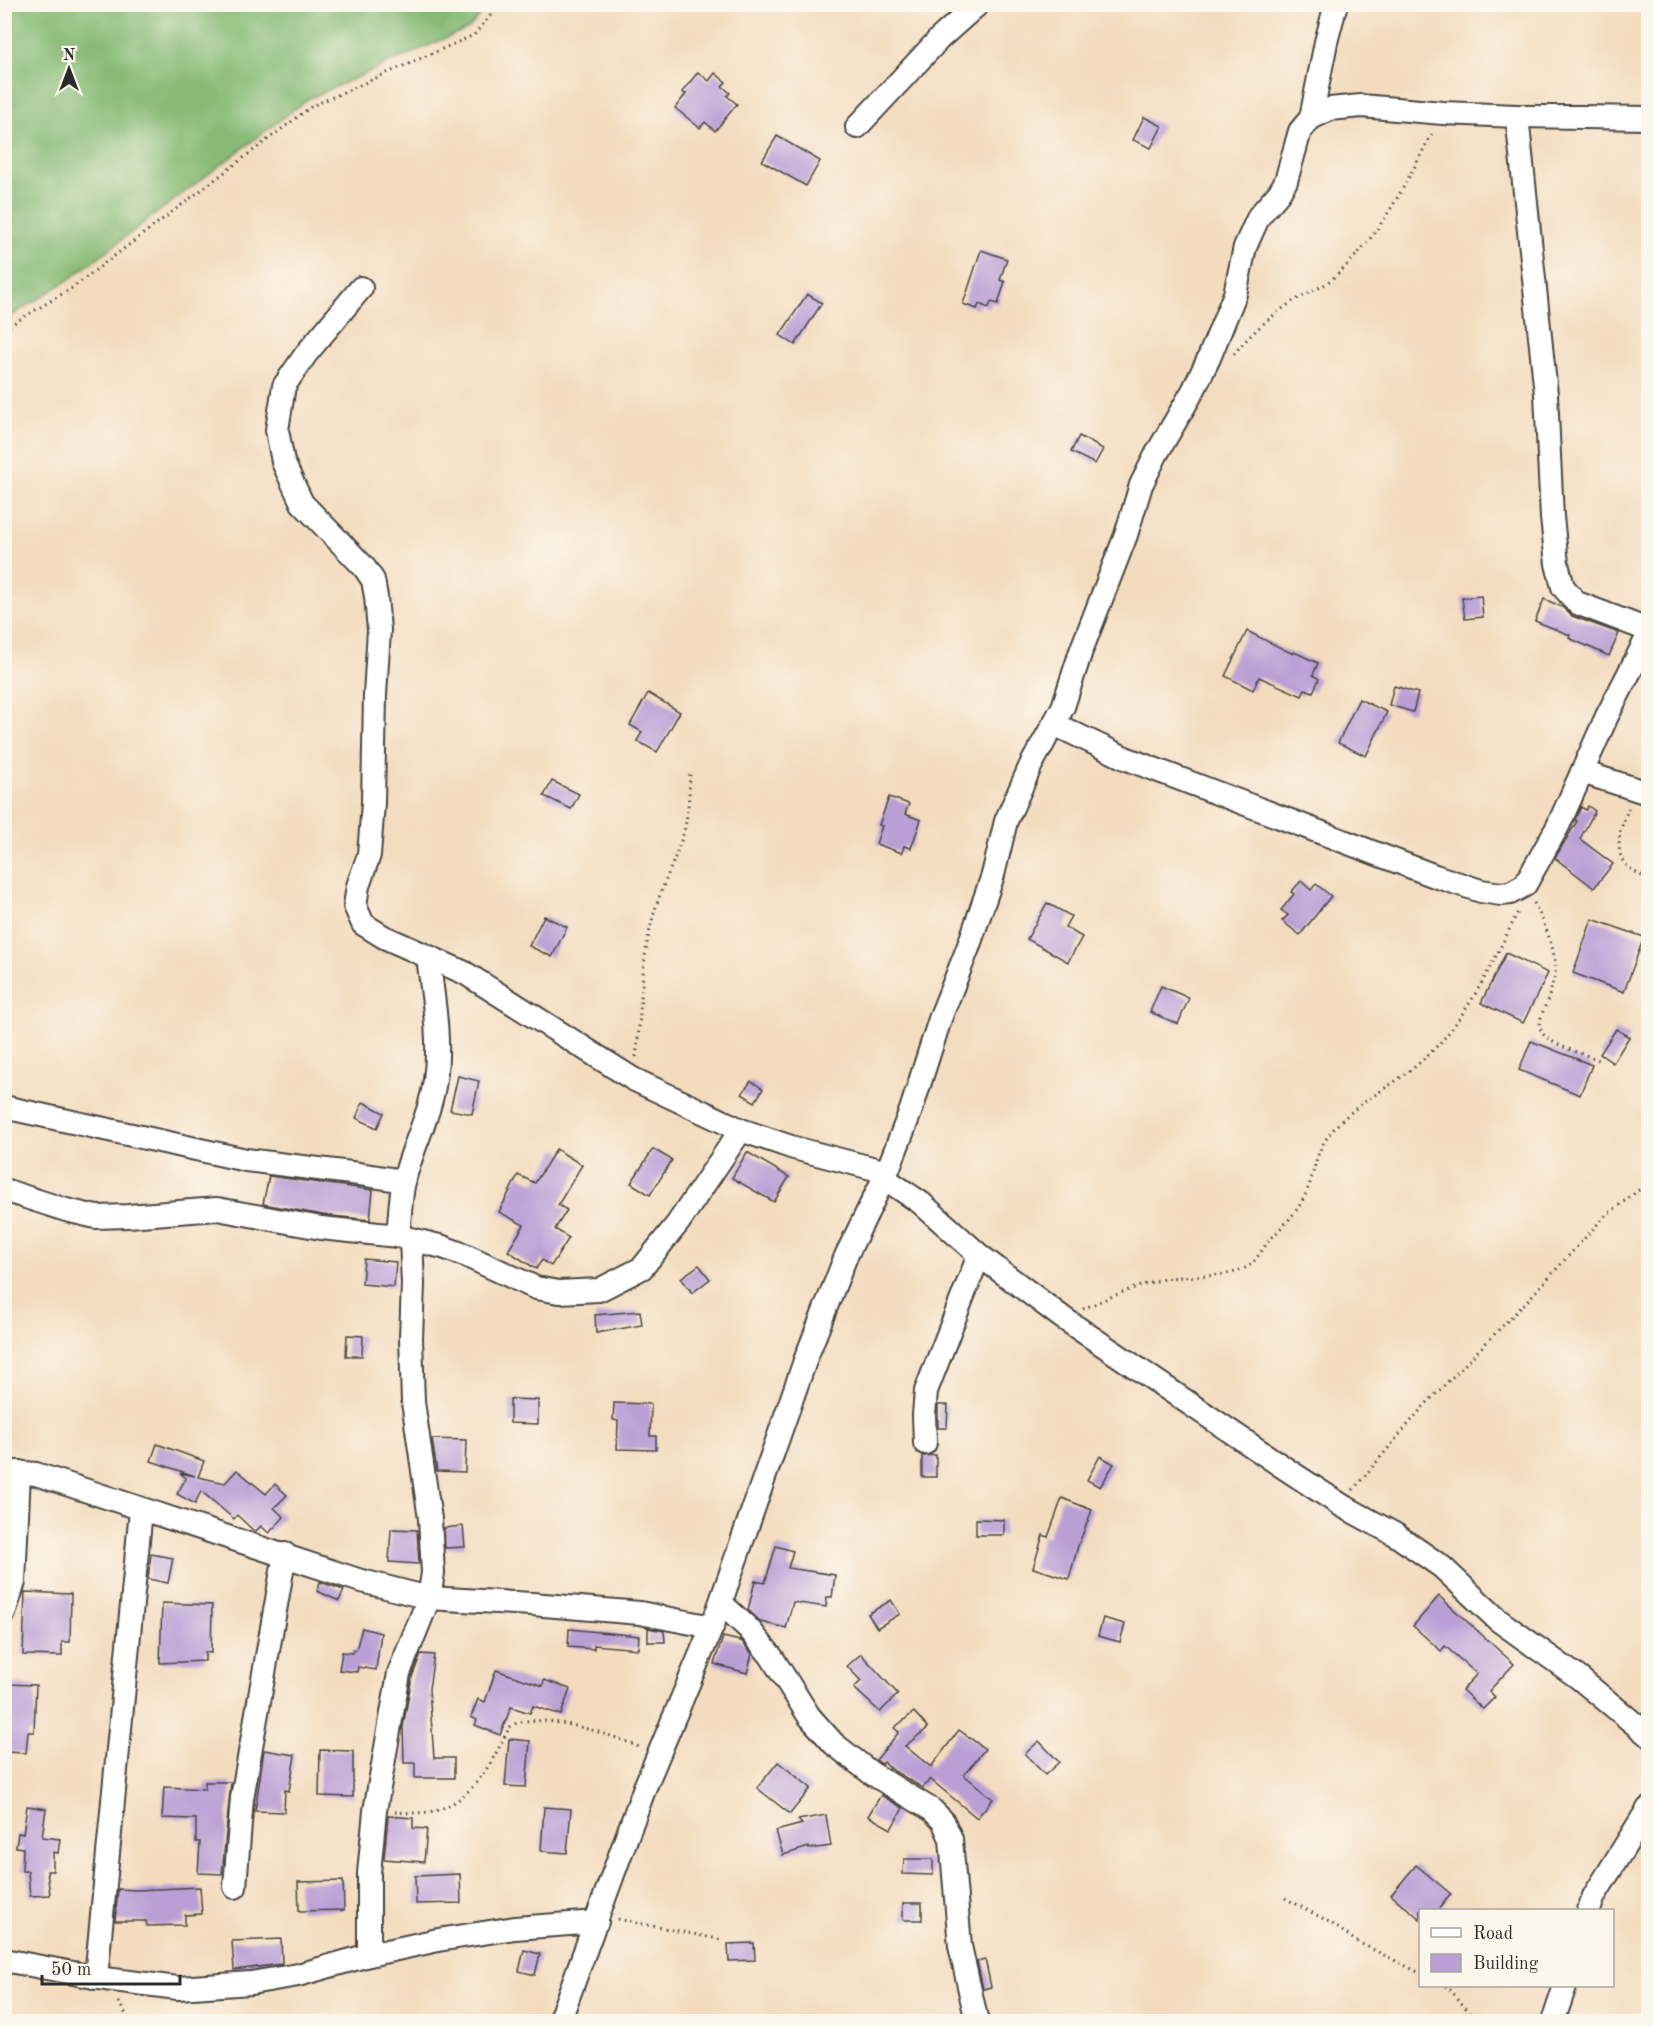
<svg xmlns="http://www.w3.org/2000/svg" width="1653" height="2026" viewBox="0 0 1653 2026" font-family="'Old Standard TT',serif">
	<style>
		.forest { fill: #86ba75; stroke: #587250; stroke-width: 1.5 }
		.building { fill: #ba9fd5 }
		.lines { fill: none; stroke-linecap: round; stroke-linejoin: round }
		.minor-casing { stroke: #494541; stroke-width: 26 }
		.path { stroke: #494541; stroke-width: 3; stroke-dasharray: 1.5 4.5; stroke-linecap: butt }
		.minor { stroke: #fff; stroke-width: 22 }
	</style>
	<rect width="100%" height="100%" fill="#fbf7ec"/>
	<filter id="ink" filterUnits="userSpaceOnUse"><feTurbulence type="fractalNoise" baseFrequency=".0167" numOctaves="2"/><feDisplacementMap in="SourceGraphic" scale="12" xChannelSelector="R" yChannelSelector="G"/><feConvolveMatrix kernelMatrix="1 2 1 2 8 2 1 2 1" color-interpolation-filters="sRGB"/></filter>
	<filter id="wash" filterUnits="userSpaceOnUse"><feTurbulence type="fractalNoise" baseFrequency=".008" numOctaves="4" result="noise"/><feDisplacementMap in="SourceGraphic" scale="24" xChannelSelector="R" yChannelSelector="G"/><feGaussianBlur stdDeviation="1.35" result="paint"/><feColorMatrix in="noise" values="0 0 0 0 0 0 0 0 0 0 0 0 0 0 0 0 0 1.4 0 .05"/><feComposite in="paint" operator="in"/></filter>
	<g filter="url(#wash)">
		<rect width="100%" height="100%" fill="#f3dbbd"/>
		<!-- forest -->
		<path class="forest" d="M5 4H489V5L469 28 308 99 67 281 5 320Z"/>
		<g id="blocks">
			<!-- building -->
			<g class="building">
				<path d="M698 72 709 81 715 73 726 82 722 86 730 93 727 96 737 104 715 131 705 122 700 128 675 108 686 94 682 92Z"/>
				<path d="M1144 117 1162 126 1151 148 1133 140Z"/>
				<path d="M777 136 820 161 806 186 762 161Z"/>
				<path d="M981 250 1007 259 1000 280 1005 282 998 304 991 302 989 308 979 304 977 309 963 304Z"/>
				<path d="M807 294 822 303 795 345 780 335Z"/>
				<path d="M1079 436 1103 449 1095 464 1071 452Z"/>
				<path d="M1481 596 1483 617 1465 619 1462 598Z"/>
				<path d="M1544 599 1562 607 1572 616 1619 633 1609 656 1569 638 1570 635 1535 621Z"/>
				<path d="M1247 631 1293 654 1294 652 1318 663 1313 675 1319 679 1313 692 1305 689 1302 696 1259 677 1253 690 1225 676Z"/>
				<path d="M1394 686 1418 693 1413 712 1389 705Z"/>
				<path d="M648 693 680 712 657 752 637 741 642 732 630 725Z"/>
				<path d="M1359 699 1387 712 1366 756 1338 743Z"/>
				<path d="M552 781 579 794 571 809 544 796Z"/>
				<path d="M889 797 909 804 905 814 921 820 911 848 904 846 902 853 876 844 882 826 879 825Z"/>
				<path d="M1588 806 1595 811 1580 839 1613 864 1594 888 1555 858 1577 821 1575 820 1581 807 1586 810Z"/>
				<path d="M1301 881 1311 890 1316 884 1331 896 1300 935 1282 921 1288 915 1281 910 1294 894 1291 892Z"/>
				<path d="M1047 903 1071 916 1065 927 1082 937 1068 962 1027 939Z"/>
				<path d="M544 916 567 927 552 957 529 946Z"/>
				<path d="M1592 919 1644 937 1624 992 1573 973Z"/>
				<path d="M1506 953 1548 973 1523 1023 1481 1003Z"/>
				<path d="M1161 986 1189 998 1178 1024 1150 1012Z"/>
				<path d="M1616 1029 1629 1037 1613 1063 1600 1054Z"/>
				<path d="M1531 1041 1592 1065 1580 1095 1519 1070Z"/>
				<path d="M458 1076 479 1081 472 1114 450 1110Z"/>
				<path d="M751 1081 763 1089 755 1102 742 1094Z"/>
				<path d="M363 1102 384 1113 377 1128 356 1118Z"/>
				<path d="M556 1149 582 1165 558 1205 567 1210 555 1229 569 1238 551 1266 542 1260 536 1269 508 1251 524 1225 499 1212 518 1175 535 1183Z"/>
				<path d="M653 1149 672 1160 650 1195 631 1183Z"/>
				<path d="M747 1152 789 1177 774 1202 732 1178Z"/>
				<path d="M269 1176 373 1190 370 1220 323 1215 263 1204Z"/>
				<path d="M364 1259 396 1262 394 1287 362 1284Z"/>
				<path d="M699 1265 710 1279 692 1293 681 1278Z"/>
				<path d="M640 1311 642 1325 596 1333 595 1315Z"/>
				<path d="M347 1335 363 1336 362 1356H346Z"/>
				<path d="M510 1399 538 1400V1424L510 1423Z"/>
				<path d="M614 1403 651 1404 650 1436H656V1450L617 1449 618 1421 613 1420Z"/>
				<path d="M938 1405H948L947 1428H938Z"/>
				<path d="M432 1439 466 1440 465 1472 437 1471Z"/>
				<path d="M157 1444 204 1461 198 1477 225 1483 237 1470 266 1494 275 1484 287 1495 274 1508 284 1517 269 1533 261 1526 255 1532 237 1515 234 1519 201 1491 195 1504 177 1494 186 1478 180 1473 195 1476 151 1461Z"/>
				<path d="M936 1455V1477H922V1456Z"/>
				<path d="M1100 1456 1114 1464 1100 1487 1087 1480Z"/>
				<path d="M1062 1498 1092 1510 1078 1546 1069 1579 1033 1568 1043 1535 1048 1537Z"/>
				<path d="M976 1519 1004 1520V1535H976Z"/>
				<path d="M463 1526 465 1547 445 1548 444 1528Z"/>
				<path d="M391 1529 417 1530 419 1564 389 1562Z"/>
				<path d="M776 1546 793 1551 788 1568 835 1575 832 1597H827L826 1607 793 1602 786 1628 761 1622 748 1610 755 1581 765 1583Z"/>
				<path d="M151 1554 173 1558 168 1583 148 1579Z"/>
				<path d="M320 1582 344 1590 339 1601 317 1591Z"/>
				<path d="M25 1592 71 1594 70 1642H62V1656L23 1655Z"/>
				<path d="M1439 1596 1514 1664 1489 1691 1495 1697 1483 1709 1462 1690 1477 1674 1445 1646 1441 1651 1413 1626Z"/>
				<path d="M891 1600 900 1614 877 1628 868 1614Z"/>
				<path d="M162 1603 212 1605 211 1653 205 1652V1661L160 1663Z"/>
				<path d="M1103 1618 1125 1624 1120 1642 1098 1636Z"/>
				<path d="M362 1628 381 1633 376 1670 358 1667 357 1672 339 1670 342 1652 352 1653 353 1650H356Z"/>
				<path d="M648 1628 664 1631 665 1642H648Z"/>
				<path d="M569 1629 639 1636 638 1649 594 1645V1649L568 1647Z"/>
				<path d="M723 1637 740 1641V1639L752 1654 747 1673 714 1664Z"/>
				<path d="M421 1654 434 1655 429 1689 434 1758H454V1778H415V1763H404L403 1727 412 1677Z"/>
				<path d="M861 1654 898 1694 880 1712 854 1688 861 1681 847 1666Z"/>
				<path d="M496 1670 543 1686 544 1680 570 1689 561 1715 533 1706 530 1713 511 1707 500 1735 475 1725 477 1720 471 1717 478 1699 485 1702Z"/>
				<path d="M4 1684 36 1685 34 1732H28L26 1753 4 1752Z"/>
				<path d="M914 1712 928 1728 905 1746 931 1767 959 1730 985 1749 964 1775 993 1799 977 1818 930 1779 923 1788 894 1771 884 1762 882 1764 876 1760 899 1732 894 1728Z"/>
				<path d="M509 1739 530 1741 526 1787 505 1786Z"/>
				<path d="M1039 1741 1059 1762 1045 1775 1025 1754Z"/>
				<path d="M264 1750 295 1755 289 1791 285 1790 284 1812 255 1811Z"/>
				<path d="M320 1750 353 1751V1797L319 1796Z"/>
				<path d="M778 1762 811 1788 790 1814 757 1788Z"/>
				<path d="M205 1782H231L222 1874 198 1873 200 1842H196V1819L162 1818 164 1787 205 1789Z"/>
				<path d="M881 1795 903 1808 891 1829 868 1816Z"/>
				<path d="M27 1806 46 1809 42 1837 60 1839 58 1853 53 1852V1871H47L50 1895 30 1896 28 1871H22L23 1848 16 1847 18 1833 23 1834Z"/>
				<path d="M544 1807 571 1809 567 1853 541 1851Z"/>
				<path d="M826 1815 831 1846 809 1849V1847L783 1855 776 1831 802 1824 798 1820Z"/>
				<path d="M388 1816 413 1818V1828L427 1829 424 1862 384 1859Z"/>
				<path d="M904 1859H933V1875L903 1874Z"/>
				<path d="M1416 1865 1451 1894 1437 1911H1420V1919L1391 1895Z"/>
				<path d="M460 1874 461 1903 416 1904 415 1876Z"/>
				<path d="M343 1881 344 1910 299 1911 298 1882Z"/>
				<path d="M200 1887 202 1914 185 1915V1925L147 1926 146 1921H115L118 1889 137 1890Z"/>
				<rect x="903" y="1903" width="19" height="17"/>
				<path d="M281 1939 282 1964 234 1970 232 1941Z"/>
				<path d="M754 1943 755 1960 729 1961 728 1944Z"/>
				<path d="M524 1950 540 1954 535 1975 519 1971Z"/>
				<path d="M985 1959 991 1987 983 1989 977 1961Z"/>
			</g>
		</g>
	</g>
	<g filter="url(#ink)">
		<use href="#blocks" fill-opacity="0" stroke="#494541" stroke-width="1.5"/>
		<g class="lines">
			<defs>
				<g id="minor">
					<path d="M1517 116 1546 394 1552 517 1557 564 1563 587 1577 603 1648 630"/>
					<path d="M1311 118 1326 42 1336 4"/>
					<path d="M857 127 940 38 978 4"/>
					<path d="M361 288 306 354 284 386 277 430 283 462 302 503 364 567 373 580 376 597 379 630 375 695 373 803 369 855 358 886 355 906 363 924 384 937 465 973 633 1079 741 1130 794 1148 887 1172"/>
					<path d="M1054 724 1125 758 1435 876 1481 891 1501 894 1510 893 1525 885 1558 826 1607 716 1648 636"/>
					<path d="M1582 772 1648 793"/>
					<path d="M4 1107 246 1160 359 1174 404 1181"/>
					<path d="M884 1178 921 1203 979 1255 1063 1318 1286 1469 1341 1505 1396 1535 1442 1567 1498 1620 1579 1678 1648 1735"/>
					<path d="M4 1190 66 1210 96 1217 128 1216 217 1209 321 1228 398 1236 443 1247 467 1256 536 1288 559 1292 599 1290 642 1268 678 1223 741 1130"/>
					<path d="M398 1236C400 1218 400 1199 404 1181 412 1147 430 1116 435 1080 441 1040 433 997 428 957"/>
					<path d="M925 1443 924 1415 926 1391 979 1255"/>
					<path d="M4 1471 36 1474 358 1580 429 1598 532 1604 640 1613 712 1627"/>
					<path d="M721 1603 749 1629 771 1656 809 1716 834 1744 871 1773 932 1810 943 1821 951 1839 960 1946 977 2022"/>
					<path d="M4 1613 14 1582 19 1472"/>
					<path d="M235 1887 242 1798 285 1554"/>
					<path d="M1589 1910 1594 1896 1648 1809"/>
					<path d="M369 1955V1873L375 1811 399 1673 429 1598 433 1573 430 1519 413 1402 411 1338 413 1284 411 1240"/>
					<path d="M4 1960 105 1979 178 1988 251 1983 298 1975 369 1955 438 1940 515 1928 597 1922"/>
					<path d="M96 1978 141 1510"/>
					<path d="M559 2022 645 1787 712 1627 806 1358 846 1256 887 1172 911 1110 941 1016 968 948 993 875 1006 821 1031 765 1063 707 1081 651 1126 535 1141 485 1157 453 1193 391 1209 358 1235 294 1245 247 1259 216 1279 193 1286 181 1300 131 1311 118 1330 109 1361 106 1443 113 1517 116 1648 118"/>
					<path d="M1553 2022 1565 1986"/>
				</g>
			</defs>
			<!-- minor casing -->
			<use href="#minor" class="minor-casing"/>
			<!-- path -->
			<g class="path">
				<path d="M4 329 72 288 312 106 474 35 500 4"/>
				<path d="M1234 354C1250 334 1271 316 1292 302 1304 295 1317 290 1328 282 1377 243 1404 187 1432 133"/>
				<path d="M1629 808C1622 822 1615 843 1622 859 1626 868 1640 875 1648 879"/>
				<path d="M1534 903C1543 919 1558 955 1555 973 1553 981 1552 988 1549 996 1546 1007 1534 1024 1544 1035 1554 1046 1584 1054 1599 1060"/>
				<path d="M636 1057C642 1011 640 966 652 921 659 891 674 864 683 835 689 814 689 793 690 772"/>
				<path d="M1083 1309C1109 1297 1137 1286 1164 1279 1190 1274 1226 1280 1249 1266 1257 1260 1262 1249 1269 1241 1282 1226 1297 1214 1305 1195 1315 1176 1313 1157 1328 1136 1353 1102 1396 1086 1426 1057 1468 1018 1493 962 1518 912"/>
				<path d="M1353 1490 1422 1408 1529 1299 1605 1216 1648 1183"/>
				<path d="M395 1812C409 1813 424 1814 437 1810 474 1799 493 1760 509 1728 529 1707 618 1736 641 1748"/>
				<path d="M1285 1898 1331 1923 1356 1941 1420 1973"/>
				<path d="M618 1919 723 1940"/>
				<path d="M1445 1986 1449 1988 1477 2022"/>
				<path d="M118 2002 131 2022"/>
			</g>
			<!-- minor -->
			<use href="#minor" class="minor"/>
		</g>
	</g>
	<!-- margin -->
	<rect width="1653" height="2026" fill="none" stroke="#fbf7ec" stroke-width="24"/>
	<!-- legend -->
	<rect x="1419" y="1909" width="195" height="78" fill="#fbf7ec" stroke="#a8a59f" stroke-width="1.5"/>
	<rect x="1431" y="1928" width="30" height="9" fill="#ffffff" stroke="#a8a59f" stroke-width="1.5"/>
	<text x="1473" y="1939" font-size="18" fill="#2b2b2b">Road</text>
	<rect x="1431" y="1954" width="30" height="18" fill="#ba9fd5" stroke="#a8a59f" stroke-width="1.5"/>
	<text x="1473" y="1969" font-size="18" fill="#2b2b2b">Building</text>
	<!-- north arrow -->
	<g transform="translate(69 69)" stroke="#fbf7ec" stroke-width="4.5" paint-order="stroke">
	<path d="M0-4.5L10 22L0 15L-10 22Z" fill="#2b2b2b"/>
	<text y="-9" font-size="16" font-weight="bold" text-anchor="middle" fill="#2b2b2b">N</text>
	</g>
	<!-- scale -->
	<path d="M42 1975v9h138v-9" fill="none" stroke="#2b2b2b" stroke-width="3"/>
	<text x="51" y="1975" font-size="18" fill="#2b2b2b" stroke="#fbf7ec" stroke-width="4.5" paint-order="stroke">50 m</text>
</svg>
